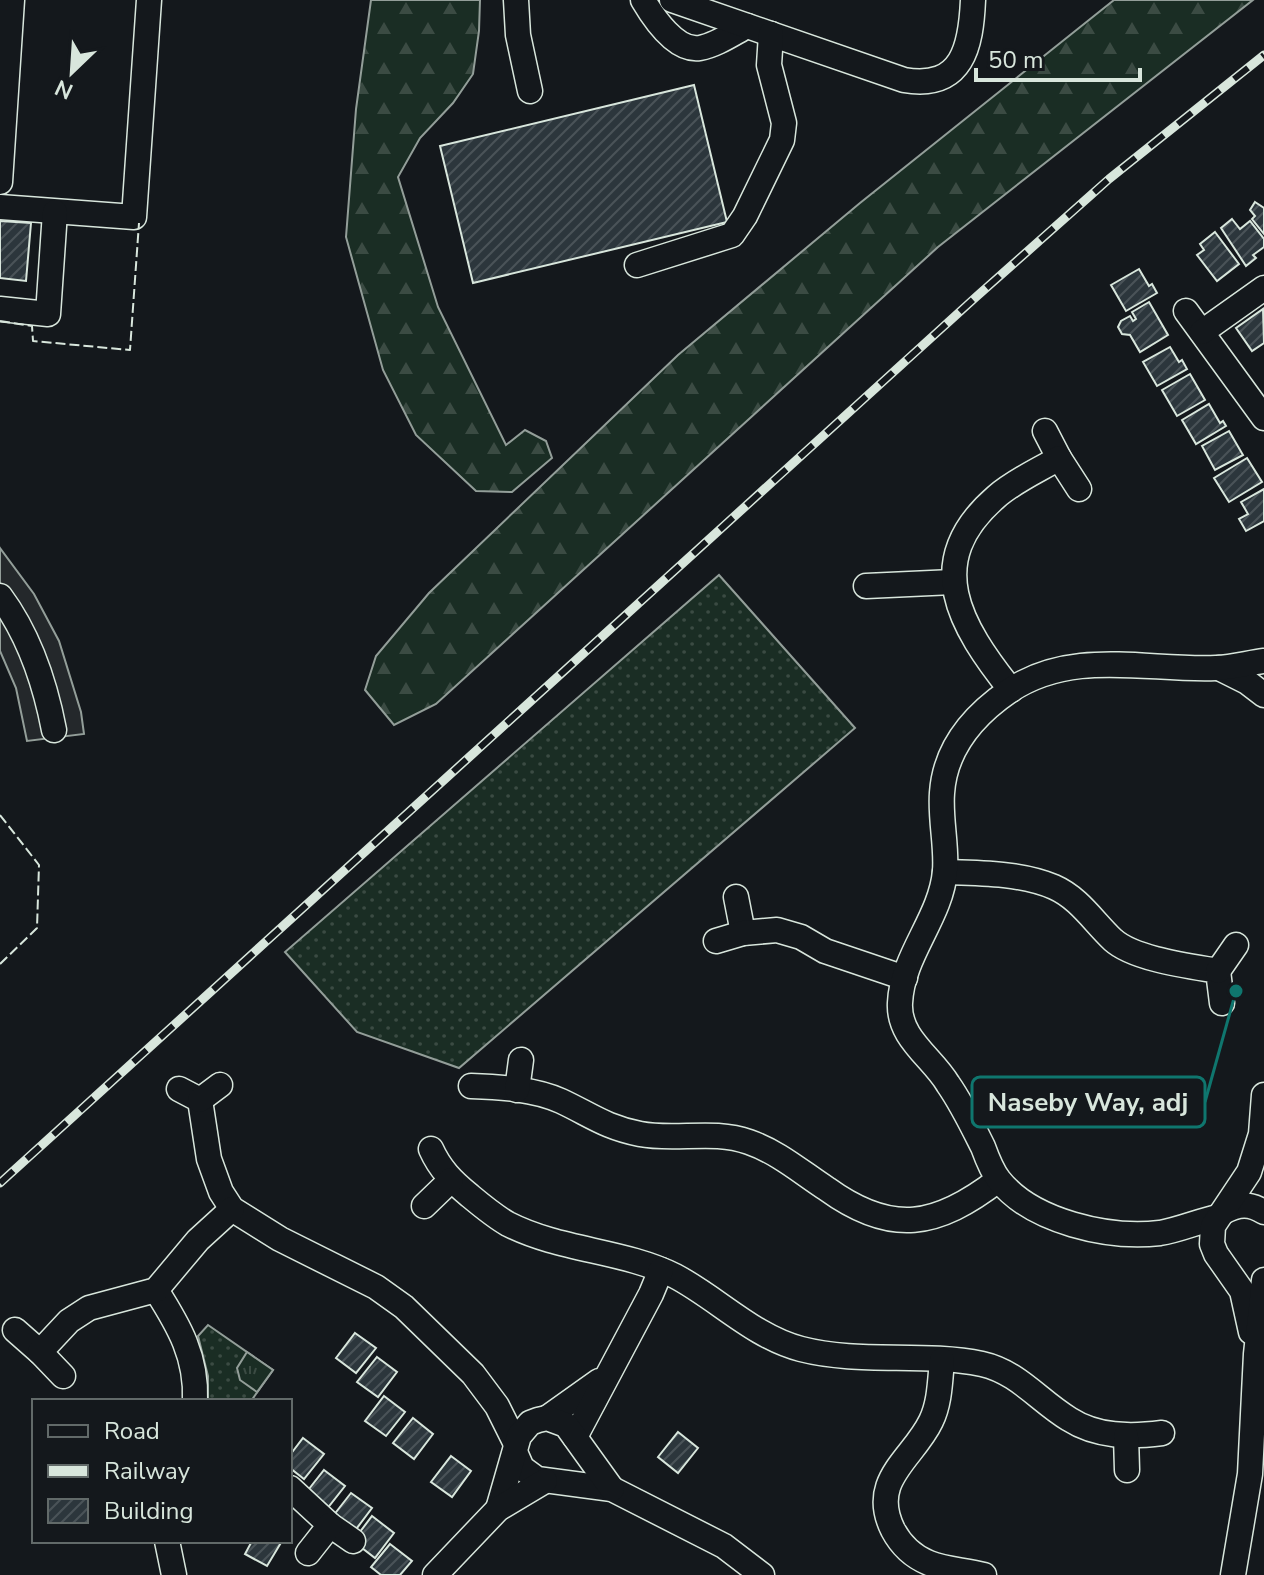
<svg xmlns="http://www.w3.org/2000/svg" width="1264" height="1575" viewBox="0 0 1264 1575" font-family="'Nunito Sans',sans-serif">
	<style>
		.grass { fill: url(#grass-dots); stroke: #939e99; stroke-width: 2 }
		.forest { fill: url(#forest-firs); stroke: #939e99; stroke-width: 2 }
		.park { fill: url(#park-tufts); stroke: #939e99; stroke-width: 2 }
		.parking { fill: #24282b; stroke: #939e99; stroke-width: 2 }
		.building { fill: url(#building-hatch); stroke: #d8e6dc; stroke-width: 2 }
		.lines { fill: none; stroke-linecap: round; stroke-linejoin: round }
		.minor-casing { stroke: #d8e6dc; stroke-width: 27 }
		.minor { stroke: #14181c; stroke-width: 24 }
		.rail-casing { stroke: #d8e6dc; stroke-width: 9 }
		.rail { stroke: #14181c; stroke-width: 6; stroke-dasharray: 18; stroke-linecap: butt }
		.fence { stroke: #d8e6dc; stroke-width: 2; stroke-dasharray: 10 4; stroke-linecap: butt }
		.leader { fill: none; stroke: #0f766e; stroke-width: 3 }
		.callout-dot { fill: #0f766e; stroke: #14181c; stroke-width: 3 }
		.callout { fill: #14181c; stroke: #0f766e; stroke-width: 3 }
		.callout-label { font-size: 26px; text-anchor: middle; font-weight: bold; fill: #d8e6dc }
	</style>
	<defs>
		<pattern id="grass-dots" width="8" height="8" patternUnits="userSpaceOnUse" patternTransform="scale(2)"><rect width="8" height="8" fill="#1a2d24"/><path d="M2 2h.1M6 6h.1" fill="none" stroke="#3b4b43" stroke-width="1.8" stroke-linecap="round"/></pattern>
		<pattern id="forest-firs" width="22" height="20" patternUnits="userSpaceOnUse" patternTransform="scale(2)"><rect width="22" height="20" fill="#1a2d24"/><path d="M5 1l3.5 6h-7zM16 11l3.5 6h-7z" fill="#3b4b43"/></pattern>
		<pattern id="park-tufts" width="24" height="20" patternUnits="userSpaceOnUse" patternTransform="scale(2)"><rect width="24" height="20" fill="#1a2d24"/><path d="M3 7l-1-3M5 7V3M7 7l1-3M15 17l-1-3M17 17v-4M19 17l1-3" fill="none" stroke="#3b4b43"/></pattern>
		<pattern id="building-hatch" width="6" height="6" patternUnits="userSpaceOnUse" patternTransform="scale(2)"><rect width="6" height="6" fill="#2c363c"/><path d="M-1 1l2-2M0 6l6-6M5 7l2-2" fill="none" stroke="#4a5358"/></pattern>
	</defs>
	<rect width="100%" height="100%" fill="#14181c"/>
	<!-- grass -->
	<g class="grass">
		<path d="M719 575 855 728 459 1068 357 1032 285 952Z"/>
		<path d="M208 1325 273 1370 251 1401H208V1376L198 1336Z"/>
	</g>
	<!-- forest -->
	<g class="forest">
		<path d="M371 0H480L479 31 473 74 453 103 420 138 398 177 438 307 506 445 525 430 546 441 552 458 512 492 476 491 416 435 383 370 346 237 356 109Z"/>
		<path d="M1114 0H1253L938 247 436 704 394 725 365 690 376 656 429 593 678 355 860 203Z"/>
	</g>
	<!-- park -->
	<path class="park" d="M247 1352 273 1370 257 1392 240 1380 237 1368Z"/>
	<!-- parking -->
	<path class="parking" d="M0 548 34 594 59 641 81 712 84 734 27 741 16 688 0 651Z"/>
	<!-- building -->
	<g class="building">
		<path d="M694 85 727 222 473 283 440 146Z"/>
		<path d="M1255 202 1264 208V234L1252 219 1255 216 1250 210Z"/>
		<path d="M1232 219 1240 229 1250 221 1264 239V247L1253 255 1256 258 1246 266 1221 228Z"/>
		<path d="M0 221 31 223 26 281 0 278Z"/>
		<path d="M1215 232 1239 264 1217 281 1197 255 1204 250 1200 244Z"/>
		<path d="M1139 269 1149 286 1152 284 1157 293 1126 311 1111 285Z"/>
		<path d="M1149 302 1168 335 1140 352 1130 335 1122 334 1118 327 1121 321 1130 316 1133 321 1136 319 1132 312Z"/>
		<path d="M1263 309 1264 343 1252 351 1236 328Z"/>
		<path d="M1170 347 1179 362 1182 360 1187 369 1157 386 1143 362Z"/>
		<path d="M1190 374 1205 400 1177 416 1162 390Z"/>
		<path d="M1209 404 1220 423 1223 421 1226 426 1196 444 1182 420Z"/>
		<path d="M1229 431 1243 455 1215 470 1202 446Z"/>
		<path d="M1247 458 1262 482 1229 502 1214 478Z"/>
		<path d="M1264 489V521L1246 531 1239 519 1248 514 1241 502Z"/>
		<path d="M355 1333 376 1348 356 1373 336 1358Z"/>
		<path d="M377 1357 397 1372 378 1397 357 1382Z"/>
		<path d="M384 1396 405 1412 386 1436 365 1421Z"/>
		<path d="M413 1418 433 1434 414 1459 393 1443Z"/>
		<path d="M678 1432 698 1448 678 1473 658 1457Z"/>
		<path d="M303 1438 324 1454 304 1479 290 1468V1455Z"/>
		<path d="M451 1456 471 1471 452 1497 431 1482Z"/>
		<path d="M324 1470 345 1486 326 1510 305 1494Z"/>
		<path d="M351 1493 372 1508 354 1532 333 1516Z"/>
		<path d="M372 1516 394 1533 375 1558 353 1541Z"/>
		<path d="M252 1541H282L267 1566 245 1554Z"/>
		<path d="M390 1544 412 1561 400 1575H381L371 1567Z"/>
	</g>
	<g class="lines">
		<defs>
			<g id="minor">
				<path d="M516 0 518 35 530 91"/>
				<path d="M643 0C653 17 676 52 700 48 716 45 732 34 747 26"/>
				<path d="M672 0 904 80C963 90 971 46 973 0"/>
				<path d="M0 182 12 0"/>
				<path d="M0 207 134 217 149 0"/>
				<path d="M637 265 732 235 745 216 782 140 784 123 769 65 771 34"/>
				<path d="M0 309 48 314 55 212"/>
				<path d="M1186 311 1264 418"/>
				<path d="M1202 332 1264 288"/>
				<path d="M1045 431 1059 458"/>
				<path d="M866 586 953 582"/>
				<path d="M0 596C29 635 45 683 54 730"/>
				<path d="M1219 668 1247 682 1264 695"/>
				<path d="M1011 690C960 626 921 562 996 497 1014 481 1039 470 1059 458L1079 489"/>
				<path d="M945 872C980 873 1021 873 1054 887 1079 898 1093 921 1113 940 1134 959 1189 966 1218 971L1222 1003"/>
				<path d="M736 897 743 933"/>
				<path d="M716 941 743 933 777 930 801 937 825 951 905 978"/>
				<path d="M1218 971 1236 945"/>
				<path d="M471 1086C501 1087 534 1089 561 1101 591 1115 605 1127 640 1134 676 1141 713 1129 749 1142 778 1152 801 1172 827 1189 892 1236 937 1227 998 1180"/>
				<path d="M179 1089 200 1100 209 1159 221 1192 232 1209 280 1239 376 1287 404 1307 473 1374 497 1406 516 1444"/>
				<path d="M517 1090 521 1060"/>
				<path d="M200 1100 220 1085"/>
				<path d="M431 1149C440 1169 452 1181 469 1195 481 1205 494 1216 508 1224 561 1251 623 1250 675 1276 717 1298 754 1337 801 1349 859 1364 923 1352 982 1364 1018 1372 1039 1401 1069 1419 1097 1437 1130 1437 1162 1433"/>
				<path d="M424 1206 451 1180"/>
				<path d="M1223 1212C1239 1204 1249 1203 1264 1212"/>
				<path d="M1218 1217C1199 1221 1179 1230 1160 1233 1109 1239 1032 1222 999 1180 992 1171 987 1158 983 1147 972 1125 962 1104 948 1084 932 1057 898 1038 900 1003 902 955 941 918 945 871 947 846 940 819 942 793 945 748 974 715 1009 691 1073 648 1147 671 1216 668 1232 668 1248 663 1264 661"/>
				<path d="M156 1290C179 1326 197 1357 195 1401"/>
				<path d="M15 1330 40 1352"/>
				<path d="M1251 1332 1242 1291 1216 1254 1212 1244 1213 1226 1249 1172 1261 1134 1264 1095"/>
				<path d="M942 1360C940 1380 940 1403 931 1421 913 1459 868 1480 893 1530 901 1545 914 1557 929 1563 946 1570 966 1570 984 1575"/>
				<path d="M63 1376 40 1352 69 1321 89 1308 156 1290 198 1240 232 1209"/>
				<path d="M547 1418 599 1381"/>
				<path d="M1126 1436 1127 1470"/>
				<path d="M575 1437 651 1294 661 1270"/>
				<path d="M515 1452 522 1468 537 1479 612 1489 724 1546 762 1575"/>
				<path d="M290 1488 330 1525 353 1541"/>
				<path d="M498 1509 519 1436 530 1423 538 1420 547 1418 566 1425 612 1489"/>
				<path d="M167 1541 174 1575"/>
				<path d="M308 1553 330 1525"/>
				<path d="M435 1575 498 1509 545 1481"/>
				<path d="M1233 1575 1250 1474 1256 1354 1264 1280"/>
			</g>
		</defs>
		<!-- minor casing -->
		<use href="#minor" class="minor-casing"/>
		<!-- minor -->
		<use href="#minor" class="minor"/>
		<defs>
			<path id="rail" d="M0 1183 976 297 1109 179 1264 55"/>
		</defs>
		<!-- rail casing -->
		<use href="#rail" class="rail-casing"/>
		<!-- rail -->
		<use href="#rail" class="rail"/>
		<!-- fence -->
		<g class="fence">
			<path d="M0 321 32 326 33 341 130 350 139 223"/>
			<path d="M0 815 39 865 37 928 0 964"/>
		</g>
	</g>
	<!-- callouts -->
	<path class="leader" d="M1236 991L1205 1102"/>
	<circle class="callout-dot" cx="1236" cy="991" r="8"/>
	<rect class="callout" x="972" y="1077" width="233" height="50" rx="8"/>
	<g class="callout-label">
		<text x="1088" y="1111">Naseby Way, adj</text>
	</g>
	<!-- legend -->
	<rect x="32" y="1399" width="260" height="144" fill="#14181c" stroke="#626a69" stroke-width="2"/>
	<rect x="48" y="1425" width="40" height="12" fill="#14181c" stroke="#626a69" stroke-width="2"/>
	<text x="104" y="1439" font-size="24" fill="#d8e6dc">Road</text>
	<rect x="48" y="1465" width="40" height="12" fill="#d8e6dc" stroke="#626a69" stroke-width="2"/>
	<text x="104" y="1479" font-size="24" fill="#d8e6dc">Railway</text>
	<rect x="48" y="1499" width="40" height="24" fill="url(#building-hatch)" stroke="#626a69" stroke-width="2"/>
	<text x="104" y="1519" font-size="24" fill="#d8e6dc">Building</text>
	<!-- north arrow -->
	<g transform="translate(72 72) rotate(205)" stroke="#14181c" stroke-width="6" paint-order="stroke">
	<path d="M0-6L14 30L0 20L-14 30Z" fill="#d8e6dc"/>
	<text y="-12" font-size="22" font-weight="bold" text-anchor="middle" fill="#d8e6dc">N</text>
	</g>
	<!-- scale -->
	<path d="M976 68v12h164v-12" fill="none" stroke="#d8e6dc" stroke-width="4"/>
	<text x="988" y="68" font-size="24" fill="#d8e6dc" stroke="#14181c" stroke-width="6" paint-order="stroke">50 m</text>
</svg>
